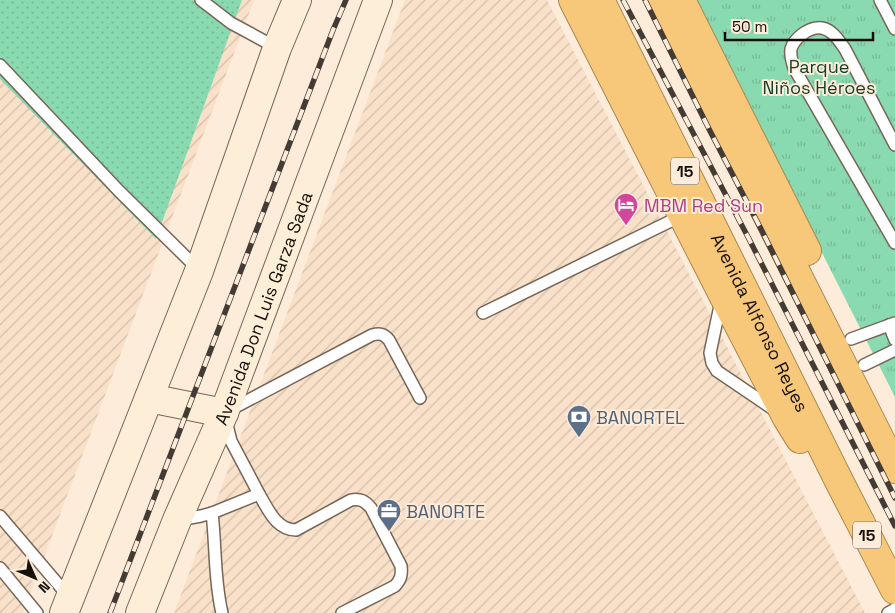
<svg xmlns="http://www.w3.org/2000/svg" width="895" height="613" viewBox="0 0 895 613" font-family="'Space Grotesk',sans-serif">
	<style>
		.industrial { fill: url(#industrial-furrows) }
		.grass { fill: url(#grass-dots) }
		.park { fill: url(#park-tufts) }
		.lines { fill: none; stroke-linecap: round; stroke-linejoin: round }
		.lane-casing { stroke: #766657; stroke-width: 14 }
		.secondary-casing { stroke: #766657; stroke-width: 30 }
		.highway-casing { stroke: #a88852; stroke-width: 30 }
		.lane { stroke: #fff; stroke-width: 11 }
		.secondary { stroke: #fdeed7; stroke-width: 28 }
		.highway { stroke: #f7c879; stroke-width: 28 }
		.rail-casing { stroke: #443c34; stroke-width: 5.5 }
		.rail { stroke: #feecda; stroke-width: 4; stroke-dasharray: 11; stroke-linecap: butt }
		.labels { text-anchor: middle; dominant-baseline: central; stroke-width: 4; stroke-linejoin: round; paint-order: stroke }
		.shield { fill: #feecda; stroke: #5c5248; stroke-width: 1 }
		.shield-label { font-size: 16px; font-weight: bold; fill: #16100a }
		.park-label { font-size: 18px; fill: #113d29; stroke: #feecda }
		.hotel-label { font-size: 18px; fill: #b23c85; stroke: #feecda; text-anchor: start }
		.street-label { font-size: 18px; fill: #16100a; stroke: #feecda }
		.service-label { font-size: 18px; fill: #4e5e75; stroke: #feecda; text-anchor: start }
	</style>
	<defs>
		<pattern id="industrial-furrows" width="10" height="10" patternUnits="userSpaceOnUse" patternTransform="scale(1.25)"><rect width="10" height="10" fill="#f9e0c9"/><path d="M-1 1l2-2M0 10L10 0M9 11l2-2" fill="none" stroke="#d5bfab"/></pattern>
		<pattern id="grass-dots" width="8" height="8" patternUnits="userSpaceOnUse" patternTransform="scale(1.25)"><rect width="8" height="8" fill="#89dab0"/><path d="M2 2h.1M6 6h.1" fill="none" stroke="#76ba96" stroke-width="1.8" stroke-linecap="round"/></pattern>
		<pattern id="park-tufts" width="24" height="20" patternUnits="userSpaceOnUse" patternTransform="scale(1.25)"><rect width="24" height="20" fill="#89dab0"/><path d="M3 7l-1-3M5 7V3M7 7l1-3M15 17l-1-3M17 17v-4M19 17l1-3" fill="none" stroke="#76ba96"/></pattern>
	</defs>
	<rect width="100%" height="100%" fill="#feecda"/>
	<!-- industrial -->
	<g class="industrial">
		<path d="M0 0H254L23 613H0Z"/>
		<path d="M405 0H547L865 613H174Z"/>
	</g>
	<!-- grass -->
	<path class="grass" d="M0 0H242L156 239 0 79Z"/>
	<!-- park -->
	<path class="park" d="M694 0H895V397Z"/>
	<g class="lines">
		<defs>
			<g id="lane">
				<path d="M201 0 231 23 277 48"/>
				<path d="M880 0 895 29"/>
				<path d="M0 65 119 191 198 269"/>
				<path d="M895 145 845 49C839 41 833 30 822 28 810 26 794 38 791 49 790 56 792 62 794 68L895 243"/>
				<path d="M721 301 710 353 712 363 717 371 776 411"/>
				<path d="M483 313 683 215"/>
				<path d="M889 325 895 340"/>
				<path d="M851 339 895 323"/>
				<path d="M864 365 895 350"/>
				<path d="M259 494C268 509 276 530 296 530L351 500C360 498 365 501 371 508L401 566C402 575 401 579 395 586L342 613"/>
				<path d="M212 513C216 546 214 580 222 613"/>
				<path d="M0 516 69 597"/>
				<path d="M179 520 201 516 212 513 259 494 231 441 224 413 372 335C380 333 384 334 389 340L420 398"/>
				<path d="M0 568 37 613"/>
				<path d="M888 613 895 609"/>
			</g>
			<g id="secondary">
				<path d="M149 398 224 413"/>
				<path d="M64 613 199 271 277 48 297 0"/>
				<path id="s1" d="M140 613 177 520 224 413 378 0"/>
			</g>
			<g id="highway">
				<path d="M573 0 723 295 787 418 800 439"/>
				<path id="s2" d="M600 0 839 481 895 590"/>
				<path d="M659 0 895 469"/>
				<path d="M681 0 807 251"/>
			</g>
		</defs>
		<!-- lane casing -->
		<use href="#lane" class="lane-casing"/>
		<!-- secondary casing -->
		<use href="#secondary" class="secondary-casing"/>
		<!-- highway casing -->
		<use href="#highway" class="highway-casing"/>
		<!-- lane -->
		<use href="#lane" class="lane"/>
		<!-- secondary -->
		<use href="#secondary" class="secondary"/>
		<!-- highway -->
		<use href="#highway" class="highway"/>
		<defs>
			<g id="rail">
				<path d="M623 0 748 237 895 526"/>
				<path d="M645 0 710 131 761 229 895 498"/>
				<path d="M110 613 333 30 346 0"/>
			</g>
		</defs>
		<!-- rail casing -->
		<use href="#rail" class="rail-casing"/>
		<!-- rail -->
		<use href="#rail" class="rail"/>
	</g>
	<!-- icons -->
	<defs>
		<symbol id="hotel-pin" viewBox="-11 -11 22 30"><path d="M0 17L-7.5 6A9.5 9.5 0 1 1 7.5 6Z" fill="#d1479c" stroke="#feecda"/><path d="M-6-4.5h1.5V1H6V5H4.5V3h-9V5H-6ZM-4 0a1.8 1.8 0 1 1 3.6 0ZM.5 0V-2.5h3Q6-2.5 6 0Z" fill="#fff"/></symbol>
		<symbol id="bank-pin" viewBox="-11 -11 22 30"><path d="M0 17L-7.5 6A9.5 9.5 0 1 1 7.5 6Z" fill="#5c6f8a" stroke="#feecda"/><path d="M-6-4H6V4H-6ZM0-2.3a2.3 2.3 0 1 0 0 4.6a2.3 2.3 0 1 0 0-4.6Z" fill="#fff"/></symbol>
		<symbol id="office-pin" viewBox="-11 -11 22 30"><path d="M0 17L-7.5 6A9.5 9.5 0 1 1 7.5 6Z" fill="#5c6f8a" stroke="#feecda"/><path d="M-6-3h4V-5.5h4V-3h4V5H-6ZM-1-4.5V-3h2v-1.5ZM-6 0V1H6V0Z" fill="#fff"/></symbol>
	</defs>
	<g fill-rule="evenodd">
		<use href="#hotel-pin" x="612" y="191" width="28" height="38"/>
		<use href="#bank-pin" x="565" y="403" width="28" height="38"/>
		<use href="#office-pin" x="375" y="497" width="28" height="38"/>
	</g>
	<g class="labels">
		<!-- shield labels -->
		<g class="shield">
			<rect x="671" y="157.5" width="28" height="27" rx="4"/>
			<rect x="853" y="521.5" width="28" height="27" rx="4"/>
		</g>
		<g class="shield-label">
			<text x="685" y="171">15</text>
			<text x="867" y="535">15</text>
		</g>
		<!-- park labels -->
		<g class="park-label">
			<text x="819" y="66">Parque<tspan x="819" dy="21">Niños Héroes</tspan></text>
		</g>
		<!-- hotel labels -->
		<g class="hotel-label">
			<text x="644" y="205">MBM Red Sun</text>
		</g>
		<!-- street labels -->
		<g class="street-label">
			<text stroke="none"><textPath href="#s1" startOffset="329">Avenida Don Luis Garza Sada</textPath></text>
			<text stroke="none"><textPath href="#s2" startOffset="360">Avenida Alfonso Reyes</textPath></text>
		</g>
		<!-- service labels -->
		<g class="service-label">
			<text x="596" y="417">BANORTEL</text>
			<text x="406" y="511">BANORTE</text>
		</g>
	</g>
	<!-- north arrow -->
	<g transform="translate(35 578) rotate(135)" stroke="#feecda" stroke-width="4" paint-order="stroke">
	<path d="M0-4L9 19L0 12L-9 19Z" fill="#16100a"/>
	<text y="-8" font-size="14" font-weight="bold" text-anchor="middle" fill="#16100a">N</text>
	</g>
	<!-- scale -->
	<path d="M725 32v8h148v-8" fill="none" stroke="#16100a" stroke-width="2.5"/>
	<text x="732" y="32" font-size="15" fill="#16100a" stroke="#feecda" stroke-width="4" paint-order="stroke">50 m</text>
</svg>
